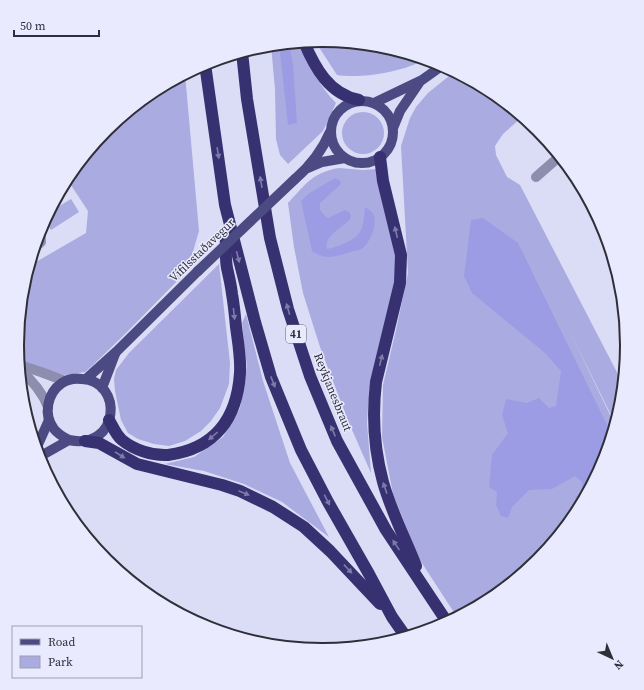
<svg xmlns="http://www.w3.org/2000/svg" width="644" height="690" viewBox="0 0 644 690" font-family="'Source Serif 4',serif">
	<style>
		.green { fill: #aaabe0 }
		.forest { fill: #9c9ce5 }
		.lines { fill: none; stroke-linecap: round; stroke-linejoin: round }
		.minor { stroke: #8d8eae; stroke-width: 10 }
		.major { stroke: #4c4a82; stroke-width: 10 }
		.highway { stroke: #373171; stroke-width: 12 }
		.major-bridge { stroke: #4c4a82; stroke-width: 10 }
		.oneway { fill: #7e7ba9 }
		.labels { text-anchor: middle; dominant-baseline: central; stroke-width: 3; stroke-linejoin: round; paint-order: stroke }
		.shield { fill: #e9eafe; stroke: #676774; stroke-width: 1 }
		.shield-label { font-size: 11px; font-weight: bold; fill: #2f2f39 }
		.street-label { font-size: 12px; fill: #2f2f39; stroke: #e9eafe }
		.rim { fill: none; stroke: #2f2f39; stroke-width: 2 }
	</style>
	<rect width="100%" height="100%" fill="#dbdcf5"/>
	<!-- green -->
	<g class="green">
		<path d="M322 40 382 46 425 59C405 72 359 79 337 75L315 41Z"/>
		<path d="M299 42C309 64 319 86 336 103L323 131 288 164 280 155 276 139 275 89 271 45Z"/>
		<path d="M454 72 492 92 522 117 503 134 495 146 496 155 507 177 520 185 623 384 621 405 615 423 570 332 615 425 604 462 575 515 538 561 491 599 457 617 418 557 393 494 382 437 383 385 396 330 408 273 401 146 410 118 416 107 428 93Z"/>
		<path d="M185 74 199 231 192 255 185 264 182 276 127 332 92 366 85 372 64 375 19 361C16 330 20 296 29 266L86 233 88 211 67 179 69 175 107 129 153 91Z"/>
		<circle cx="363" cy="133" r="21"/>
		<path d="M339 168 363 170 376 169 396 259 395 285 369 390 367 423 371 473 349 423 320 347 303 293 294 247 288 203C305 185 313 172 339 168Z"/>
		<path d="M71 199 79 212 51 230 45 220 48 213Z"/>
		<path d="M219 264 230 363 229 384 220 408 211 421 201 431 185 441 169 446 154 444 138 439 128 433 121 420 115 391 114 379 116 370 129 353Z"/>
		<path d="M246 314 263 381 290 463 329 537 282 502 244 484 204 471 165 464 194 457 223 437 240 408 247 367 242 323Z"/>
	</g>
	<!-- forest -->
	<g class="forest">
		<path d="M289 43 293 65 297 123 288 125 279 44Z"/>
		<path d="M335 178 339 180 341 182 340 185 320 203V210L326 217 328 218 345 210C367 220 321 230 327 249 335 248 356 240 360 232 364 225 364 215 365 207 369 210 372 211 374 216 377 225 370 242 363 248 360 250 357 250 354 251 339 255 326 262 312 251L301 201 308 194Z"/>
		<path d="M483 218 518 243 612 435 604 462 581 505 578 503 575 497 583 492 582 482 575 476 552 489 529 490 512 507 508 518 501 516 496 505 497 492 489 487 492 455 508 433 502 415 506 399 527 403 539 398 549 408 556 406 561 371 545 353 472 293 464 276 471 220Z"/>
	</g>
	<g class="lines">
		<!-- minor -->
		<g class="minor">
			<path d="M536 177 560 156"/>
			<path d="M34 248 41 242 40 230"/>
			<path d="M19 365 41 372 65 381"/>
			<path d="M19 369C32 380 42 391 48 407"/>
		</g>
		<!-- major -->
		<g class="major">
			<circle cx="362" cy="132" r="31"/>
			<path d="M374 103 422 80 443 65"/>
			<path d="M393 128 400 111 419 83"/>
			<path d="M308 168 322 162 345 158"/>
			<path d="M295 179C310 166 322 151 330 132"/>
			<path d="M86 379 116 352 198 271"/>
			<path d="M102 388 115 354"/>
			<path d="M36 449 49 420"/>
			<path d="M39 457 69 440C120 451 124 381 82 379 75 378 68 379 62 383 47 393 43 415 54 429 58 434 63 437 69 440"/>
		</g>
		<!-- highway -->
		<g class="highway">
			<path d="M304 42C315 68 329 94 359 100"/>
			<path d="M242 52 247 99 270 238 288 309 310 376 337 441 386 530 447 622"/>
			<path d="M205 64 225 205 255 322 271 377 301 450 328 502 369 574 392 617 406 637"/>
			<path d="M380 157 383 181 401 255 400 283 376 382C372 416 374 449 383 482 391 511 405 538 416 566"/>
			<path d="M109 420C113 427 116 435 122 440 134 450 153 456 168 455 215 449 237 419 240 373 241 358 238 342 236 327 235 316 234 305 232 294 231 285 229 277 227 268 225 257 226 245 226 234"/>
			<path d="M85 441 99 443 137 464 222 485 240 491 273 507 304 527 330 551 380 604"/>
		</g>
		<!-- major-bridge -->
		<path class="major-bridge" d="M198 271 295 179"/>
	</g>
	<!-- one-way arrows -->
	<defs><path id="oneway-solid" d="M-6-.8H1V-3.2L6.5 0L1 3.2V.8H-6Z"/></defs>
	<g class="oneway">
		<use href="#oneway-solid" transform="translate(218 153) rotate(81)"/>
		<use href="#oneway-solid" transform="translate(261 182) rotate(-100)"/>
		<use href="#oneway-solid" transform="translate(396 232) rotate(-103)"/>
		<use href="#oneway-solid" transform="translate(238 257) rotate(76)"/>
		<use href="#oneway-solid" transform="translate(288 309) rotate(-106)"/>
		<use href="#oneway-solid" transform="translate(234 314) rotate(84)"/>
		<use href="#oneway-solid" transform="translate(381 360) rotate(-76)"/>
		<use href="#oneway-solid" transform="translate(273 382) rotate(69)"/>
		<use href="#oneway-solid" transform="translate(333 431) rotate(-113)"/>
		<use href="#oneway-solid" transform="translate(213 436) rotate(140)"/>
		<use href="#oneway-solid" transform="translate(120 455) rotate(32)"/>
		<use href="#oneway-solid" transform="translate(385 488) rotate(-109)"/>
		<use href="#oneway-solid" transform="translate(244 493) rotate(23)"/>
		<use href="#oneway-solid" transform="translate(327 500) rotate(63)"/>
		<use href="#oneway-solid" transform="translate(396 545) rotate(-124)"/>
		<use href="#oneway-solid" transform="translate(348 569) rotate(47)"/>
	</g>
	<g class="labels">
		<!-- shield labels -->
		<rect class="shield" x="286" y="325" width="20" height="18" rx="3"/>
		<g class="shield-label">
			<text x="296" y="334">41</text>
		</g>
		<!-- street labels -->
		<g class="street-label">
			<text transform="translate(202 250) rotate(-44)">Vífilsstaðavegur</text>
			<text transform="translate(333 392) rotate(68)">Reykjanesbraut</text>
		</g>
	</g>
	<!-- crop -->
	<path d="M0 0H644V690H0ZM24 345a298 298 0 1 1 596 0a298 298 0 1 1-596 0Z" fill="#e9eafe" fill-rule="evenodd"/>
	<path class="rim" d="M24 345a298 298 0 1 1 596 0a298 298 0 1 1-596 0Z"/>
	<!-- legend -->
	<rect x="12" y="626" width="130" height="52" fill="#e9eafe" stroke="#9f9faf"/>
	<rect x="20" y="639" width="20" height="6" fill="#4c4a82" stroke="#9f9faf"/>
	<text x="48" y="646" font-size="12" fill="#2f2f39">Road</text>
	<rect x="20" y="656" width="20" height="12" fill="#aaabe0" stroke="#9f9faf"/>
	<text x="48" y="666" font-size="12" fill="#2f2f39">Park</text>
	<!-- north arrow -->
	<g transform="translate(612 658) rotate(136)" stroke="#e9eafe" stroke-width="3" paint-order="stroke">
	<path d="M0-3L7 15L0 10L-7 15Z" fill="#2f2f39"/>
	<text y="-6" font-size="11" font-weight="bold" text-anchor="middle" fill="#2f2f39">N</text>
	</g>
	<!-- scale -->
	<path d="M14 30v6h85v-6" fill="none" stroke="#2f2f39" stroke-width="2"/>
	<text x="20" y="30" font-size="12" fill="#2f2f39" stroke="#e9eafe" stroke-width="3" paint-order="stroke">50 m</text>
</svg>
